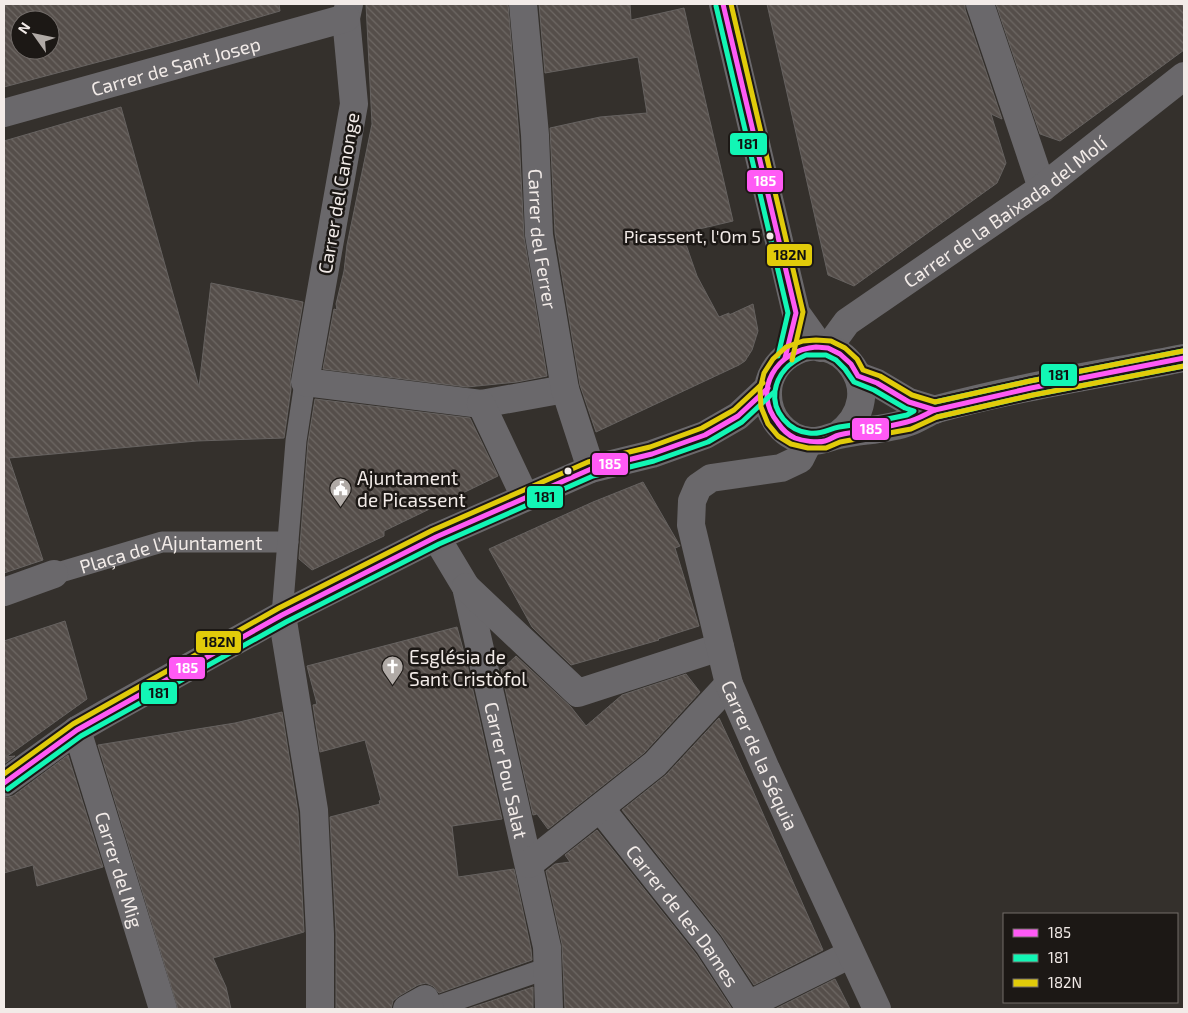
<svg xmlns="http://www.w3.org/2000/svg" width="1188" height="1013" viewBox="0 0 1188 1013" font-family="'Exo 2',sans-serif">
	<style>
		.building { fill: url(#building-back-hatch); stroke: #666260; fill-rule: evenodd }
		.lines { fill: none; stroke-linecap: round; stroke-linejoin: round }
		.pedestrian { stroke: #6a686b; stroke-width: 21 }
		.minor { stroke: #6a686b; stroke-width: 28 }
		.tertiary { stroke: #6a686b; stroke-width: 28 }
		.bus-1-casing { stroke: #1c1815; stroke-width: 9 }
		.bus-2-casing { stroke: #1c1815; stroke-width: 9 }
		.bus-3-casing { stroke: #1c1815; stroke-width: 9 }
		.bus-1 { stroke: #ff5af5; stroke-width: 5 }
		.bus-2 { stroke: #12f6b5; stroke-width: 5 }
		.bus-3 { stroke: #e1cb0a; stroke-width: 5 }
		.bus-dot { fill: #f2ebe8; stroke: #1c1815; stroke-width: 2 }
		.labels { text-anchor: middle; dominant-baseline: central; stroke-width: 5; stroke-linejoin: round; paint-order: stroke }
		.bus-label { font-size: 18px; fill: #f2ebe8; stroke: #1c1815; text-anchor: end }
		.street-label { font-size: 19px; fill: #f2ebe8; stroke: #1c1815 }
		.poi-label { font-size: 19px; fill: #f2ebe8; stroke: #1c1815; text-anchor: start }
		.line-badge { stroke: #1c1815; stroke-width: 2 }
		.badge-label { font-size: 14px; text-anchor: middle; font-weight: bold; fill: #fff }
		.pale-badge-label { font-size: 14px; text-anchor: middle; font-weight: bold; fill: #111 }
	</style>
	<defs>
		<pattern id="building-back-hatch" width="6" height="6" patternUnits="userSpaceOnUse" patternTransform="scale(1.25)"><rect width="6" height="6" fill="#554e4a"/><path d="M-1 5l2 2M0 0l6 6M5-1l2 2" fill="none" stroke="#6e6864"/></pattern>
	</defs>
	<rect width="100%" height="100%" fill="#34302c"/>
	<!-- building -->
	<g class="building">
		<path d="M4 4H279L280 11 170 43 4 87ZM20 20H50V50H20Z"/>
		<path d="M366 4H508L519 136 524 237 547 376 517 382 467 387 323 369 334 309 337 310 336 304 344 271 347 245 372 124Z"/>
		<path d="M539 4H630L631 20 684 8 733 221 682 233 697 276 719 317 729 313V315L753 304 758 331 752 350 745 361 739 365 596 432 580 385 555 233 550 128 600 117 647 113 638 57 545 73Z"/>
		<path d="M767 4H965V9L1002 119 991 114 1006 163 997 183 854 286 828 275Z"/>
		<path d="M996 4H1184V50L1060 141 1040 134Z"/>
		<path d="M121 107 199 387 211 283 303 302 290 379 291 389 284 438 197 441 9 458 43 560 4 573V141Z"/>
		<path d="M315 399 470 418 498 476 384 531V536L312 570 299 559 308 442Z"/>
		<path d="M643 482 680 546 675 548 699 626 658 639 659 640 571 665 532 627 489 549 593 502Z"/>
		<path d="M65 621 87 699 6 757 15 756 4 764V641Z"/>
		<path d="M457 627 467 664 502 819 452 826 458 877 514 869 531 949 532 960 439 993 433 986 426 983 418 985 399 996 393 1001 391 1009H336V933L330 817 380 804 379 801 381 800 365 740 320 752 313 705 317 704 307 666Z"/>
		<path d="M516 656 571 707 586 726 622 695 686 674 700 692 644 753 548 829 537 814 533 815 501 670Z"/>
		<path d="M282 712 298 812 304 932 213 958 226 987 231 1009H178L98 745 235 723Z"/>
		<path d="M719 718 749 782 823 950 754 985 721 935 622 810 666 775Z"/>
		<path d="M68 755 103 867 37 886 33 865 4 873V798L13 796Z"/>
		<path d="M597 830 696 954 732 1009H565L562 944 546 871 555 864 570 862 565 855Z"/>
		<path d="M835 979 850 1009H775Z"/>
		<path d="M533 987V1009H467Z"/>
	</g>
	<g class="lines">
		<!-- pedestrian -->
		<g class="pedestrian">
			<path id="s1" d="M54 574 162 542H288"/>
			<path d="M282 615 296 441 305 382"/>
			<path d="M430 1009 548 968"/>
		</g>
		<!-- minor -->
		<g class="minor">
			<path d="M349 4 346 18 354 104 305 382 481 404 565 389"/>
			<path id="s2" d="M523 4 535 135 539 235 565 389 591 469"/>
			<path d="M980 4 1042 188"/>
			<path id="s3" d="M4 113 346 18"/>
			<path id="s4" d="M828 348 847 322 1042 188 1184 76"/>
			<path d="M481 404 525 497"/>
			<path id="s5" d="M436 537 466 587 547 947 549 1009"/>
			<path d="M466 587 578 693 720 647"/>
			<path d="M4 592 54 574"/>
			<path d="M282 615 314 810 320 934V1009"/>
			<path id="s6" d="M77 730 163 1009"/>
			<path id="s7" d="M600 808 709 945 748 1005 851 954"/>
			<path d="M529 864 655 764 729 684"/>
			<path d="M407 1009 425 999 430 1009"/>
		</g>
		<!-- tertiary -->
		<g class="tertiary">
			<path d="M723 4 796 313 821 348"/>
			<path d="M858 376 877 383 909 402 935 410"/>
			<path d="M838 435C894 393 837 322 789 355 777 363 768 377 768 392 767 417 785 439 810 441 821 442 829 437 839 435 862 430 887 430 909 422 919 419 927 412 937 409 1018 387 1102 374 1184 358"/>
			<path id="s8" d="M809 441 800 459 781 468 711 478 698 487 692 501 691 525 729 684 766 769 877 1009"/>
			<path d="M4 783 77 730 110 711 282 615 436 537 591 469 652 454 705 435 738 416 768 388"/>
		</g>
		<defs>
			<g id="bus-1">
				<path d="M723 4 796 313 785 358"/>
				<path d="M816 347 828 348 840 354 851 364 858 376 877 383 909 402 935 410C926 414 917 420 907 422 885 428 862 430 839 435 834 436 830 440 825 441 817 443 803 441 795 438 788 435 782 429 778 423 751 390 777 350 816 347Z"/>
				<path d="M935 410 1031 388 1184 358"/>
				<path d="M4 783 77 730 282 615 436 537 591 469 652 454 705 435 738 416 768 388"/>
			</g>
			<g id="bus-2">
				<path d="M716 6 788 313 778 356"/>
				<path d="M806 355H826L836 360 845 369 854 382 874 390 905 408 914 411 907 415C884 420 862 424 839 427 828 429 822 435 809 433 789 431 772 412 775 391 778 372 790 362 806 355Z"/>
				<path d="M935 402 1030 381 1183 351"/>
				<path d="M937 417 1033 395 1184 366"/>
				<path d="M8 789 81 736 286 622 439 544 593 476 654 461 708 442 742 422 773 393"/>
			</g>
			<g id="bus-3">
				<path d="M731 4 803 312 792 360"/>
				<path d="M1183 351 1030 381 935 402 912 395 880 376 863 370 857 359 845 348 831 341 816 340 803 341 786 347 773 359 764 373 760 389 761 407 768 424 778 436 791 444 808 448H826L840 442 911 429 937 417 1033 395 1184 366"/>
				<path d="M4 774 73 724 279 608 433 530 588 462 650 447 702 428 734 410 763 383"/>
			</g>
		</defs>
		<!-- bus-1 casing -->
		<use href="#bus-1" class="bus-1-casing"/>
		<!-- bus-2 casing -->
		<use href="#bus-2" class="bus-2-casing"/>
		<!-- bus-3 casing -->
		<use href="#bus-3" class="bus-3-casing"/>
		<!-- bus-1 -->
		<use href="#bus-1" class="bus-1"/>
		<!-- bus-2 -->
		<use href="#bus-2" class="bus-2"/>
		<!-- bus-3 -->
		<use href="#bus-3" class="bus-3"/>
	</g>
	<!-- icons -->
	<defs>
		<symbol id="civic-pin" viewBox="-11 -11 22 30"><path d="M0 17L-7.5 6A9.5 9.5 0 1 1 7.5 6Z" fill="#b0aaa6" stroke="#1c1815"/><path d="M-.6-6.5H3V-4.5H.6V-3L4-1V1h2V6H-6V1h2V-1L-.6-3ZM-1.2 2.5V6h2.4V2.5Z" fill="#fff"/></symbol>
		<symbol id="church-pin" viewBox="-11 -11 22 30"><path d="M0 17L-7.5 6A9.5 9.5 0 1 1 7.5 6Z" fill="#b0aaa6" stroke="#1c1815"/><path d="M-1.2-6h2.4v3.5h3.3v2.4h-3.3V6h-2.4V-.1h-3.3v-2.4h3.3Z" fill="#fff"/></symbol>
	</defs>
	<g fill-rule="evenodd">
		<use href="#civic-pin" x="328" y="476" width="25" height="34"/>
		<use href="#church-pin" x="380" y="654" width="25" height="34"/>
	</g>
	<!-- markers -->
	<g class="bus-dot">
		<circle cx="770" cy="236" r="4.5"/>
		<circle cx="568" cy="471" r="4.5"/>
	</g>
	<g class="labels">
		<!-- bus labels -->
		<g class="bus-label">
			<text x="761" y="236">Picassent, l'Om 5</text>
		</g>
		<!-- street labels -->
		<g class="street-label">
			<text stroke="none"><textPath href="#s3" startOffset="178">Carrer de Sant Josep</textPath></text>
			<text transform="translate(338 193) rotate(-80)">Carrer del Canonge</text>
			<text stroke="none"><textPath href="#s4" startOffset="225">Carrer de la Baixada del Molí</textPath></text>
			<text stroke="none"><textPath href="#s2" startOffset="236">Carrer del Ferrer</textPath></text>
			<text stroke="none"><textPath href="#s1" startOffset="120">Plaça de l'Ajuntament</textPath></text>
			<text stroke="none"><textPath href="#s8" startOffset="408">Carrer de la Séquia</textPath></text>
			<text stroke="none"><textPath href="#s5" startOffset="246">Carrer Pou Salat</textPath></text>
			<text stroke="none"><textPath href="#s6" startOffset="146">Carrer del Mig</textPath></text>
			<text stroke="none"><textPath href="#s7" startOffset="136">Carrer de les Dames</textPath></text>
		</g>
		<!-- poi labels -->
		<g class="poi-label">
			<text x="357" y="477">Ajuntament<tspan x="357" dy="22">de Picassent</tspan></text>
			<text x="409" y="656">Església de<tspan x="409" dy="22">Sant Cristòfol</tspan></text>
		</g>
	</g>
	<g class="line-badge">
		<rect x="729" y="132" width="39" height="24" rx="5" fill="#12f6b5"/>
		<rect x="746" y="169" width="38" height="24" rx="5" fill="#ff5af5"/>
		<rect x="766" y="243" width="47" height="24" rx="5" fill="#e1cb0a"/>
		<rect x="1040" y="363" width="38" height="24" rx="5" fill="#12f6b5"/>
		<rect x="851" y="417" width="39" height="24" rx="5" fill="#ff5af5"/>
		<rect x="591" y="452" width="38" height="24" rx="5" fill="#ff5af5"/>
		<rect x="526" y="485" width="38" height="24" rx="5" fill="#12f6b5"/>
		<rect x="195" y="630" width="47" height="24" rx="5" fill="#e1cb0a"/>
		<rect x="168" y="656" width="38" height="24" rx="5" fill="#ff5af5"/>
		<rect x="140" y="681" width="38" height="24" rx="5" fill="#12f6b5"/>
	</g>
	<g class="badge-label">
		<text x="765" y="186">185</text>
		<text x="871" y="434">185</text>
		<text x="610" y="469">185</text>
		<text x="187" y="673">185</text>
	</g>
	<g class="pale-badge-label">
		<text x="748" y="149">181</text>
		<text x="790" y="260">182N</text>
		<text x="1059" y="380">181</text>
		<text x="545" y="502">181</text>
		<text x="219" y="647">182N</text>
		<text x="159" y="698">181</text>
	</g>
	<!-- border -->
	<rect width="1188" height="1013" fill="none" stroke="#f2ebe8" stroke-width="10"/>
	<!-- legend -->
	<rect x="1003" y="913" width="175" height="90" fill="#1c1815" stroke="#726c69"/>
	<rect x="1013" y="929" width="25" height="8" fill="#ff5af5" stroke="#726c69"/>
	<text x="1048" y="938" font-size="15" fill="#f2ebe8">185</text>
	<rect x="1013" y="954" width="25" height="8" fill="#12f6b5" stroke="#726c69"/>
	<text x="1048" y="963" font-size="15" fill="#f2ebe8">181</text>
	<rect x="1013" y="979" width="25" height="8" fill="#e1cb0a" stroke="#726c69"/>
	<text x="1048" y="988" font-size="15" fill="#f2ebe8">182N</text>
	<!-- north arrow -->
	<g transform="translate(35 35) rotate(303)"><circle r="24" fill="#1c1815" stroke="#726c69"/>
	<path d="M0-4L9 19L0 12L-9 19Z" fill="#b0aaa6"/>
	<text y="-8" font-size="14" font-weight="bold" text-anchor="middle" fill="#f2ebe8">N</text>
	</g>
</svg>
